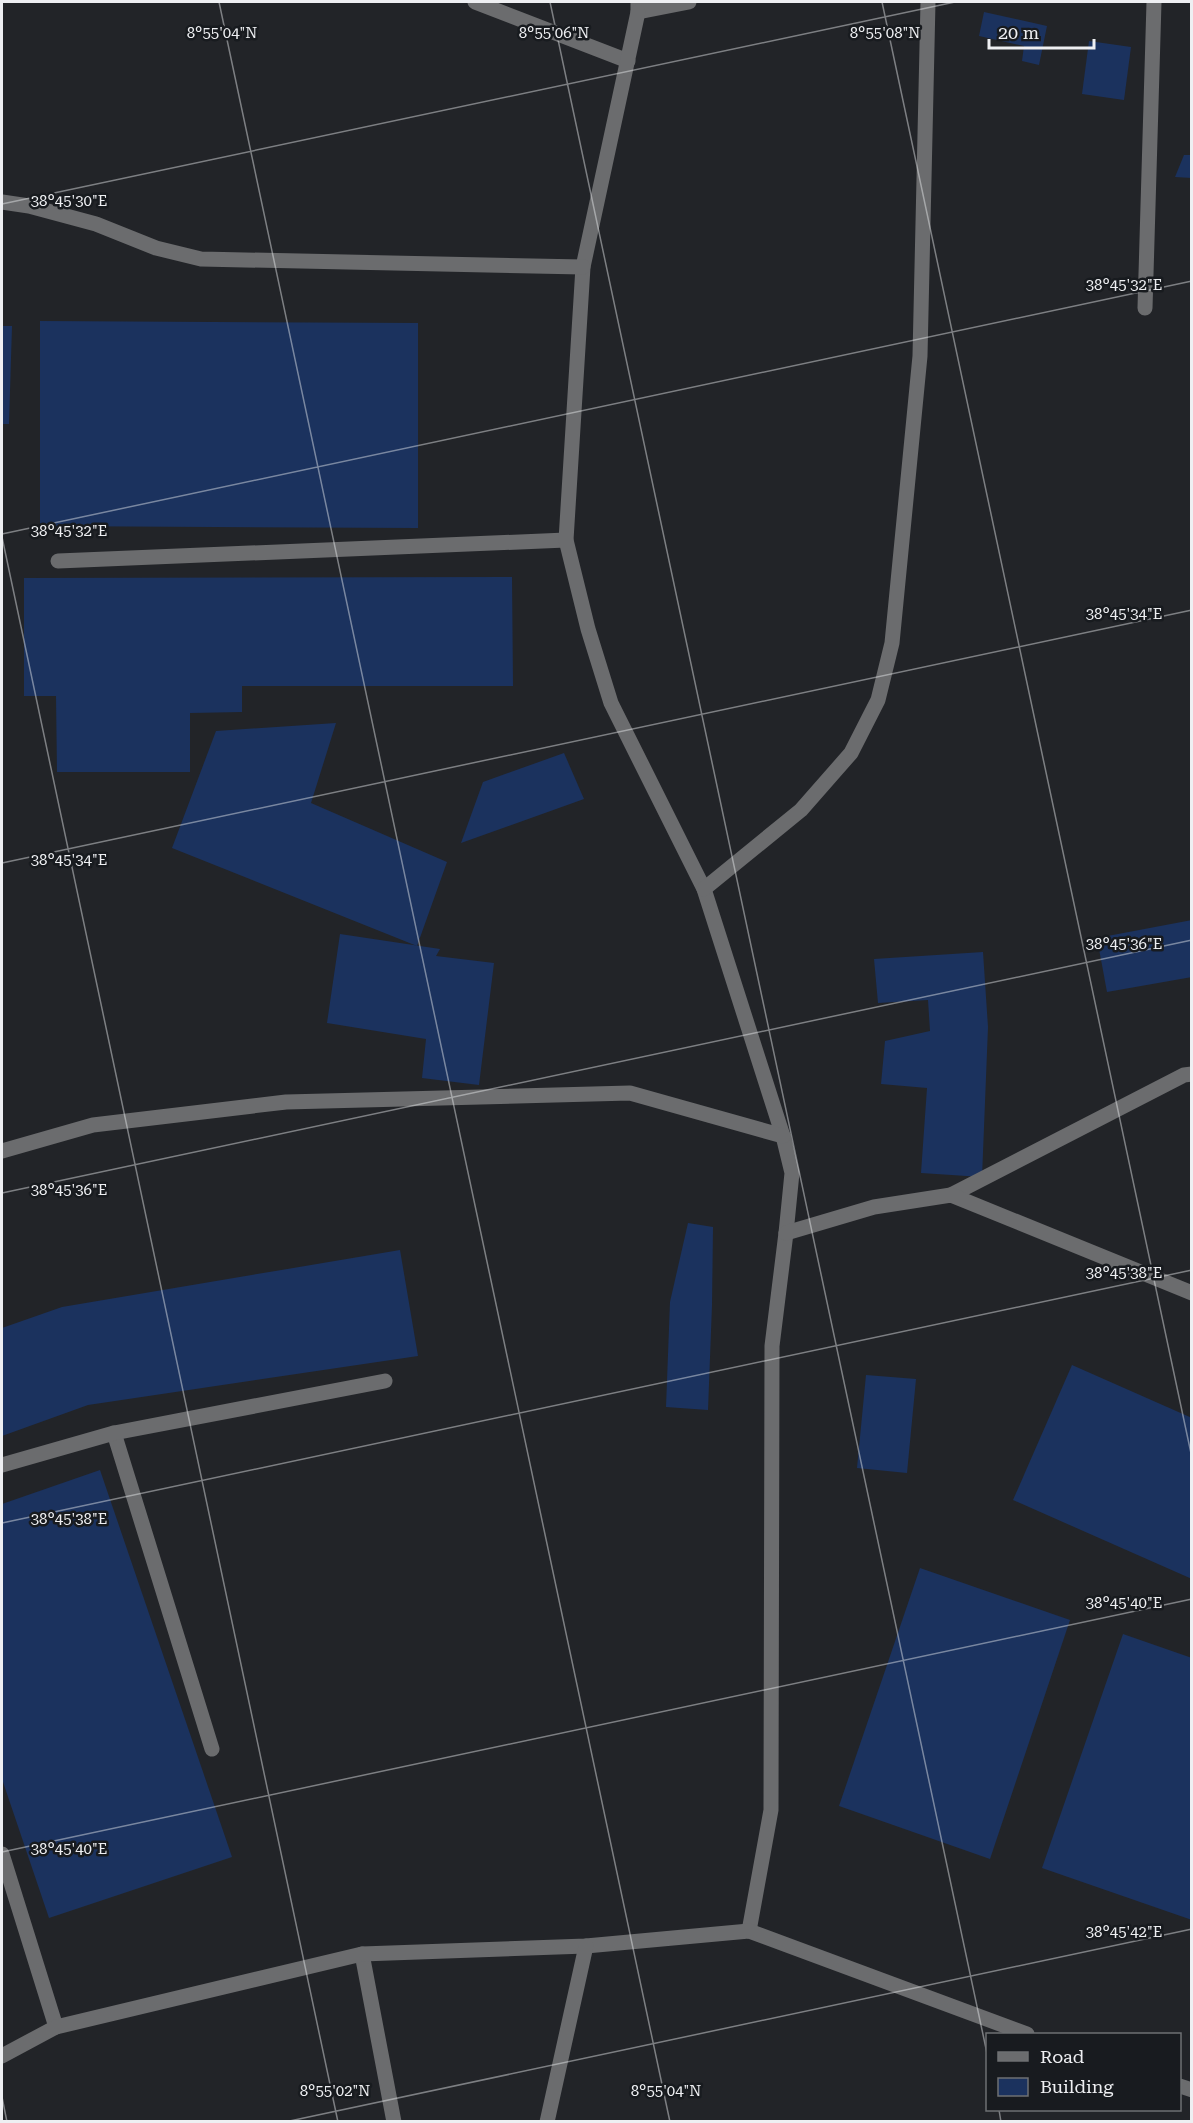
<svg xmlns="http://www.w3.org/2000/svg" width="1193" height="2123" viewBox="0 0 1193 2123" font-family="'Roboto Serif',serif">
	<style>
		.building { fill: #1b325e }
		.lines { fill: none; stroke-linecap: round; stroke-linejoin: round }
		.service { stroke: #6b6c6e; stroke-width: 15 }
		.minor { stroke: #6b6c6e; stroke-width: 15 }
		.ticks { fill: none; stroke: #eeeff2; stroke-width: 1.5; stroke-opacity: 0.45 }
		.ticks-label { font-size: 15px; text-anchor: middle; fill: #eeeff2; stroke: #181b1f; stroke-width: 5; stroke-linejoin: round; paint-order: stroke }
	</style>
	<rect width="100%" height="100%" fill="#222428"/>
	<!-- building -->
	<g class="building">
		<path d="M984 12 1047 26 1039 65 1022 61 1024 46 979 36Z"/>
		<path d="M1089 41 1131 47 1124 100 1082 94Z"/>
		<path d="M1184 155H1192V178L1175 177Z"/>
		<path d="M40 321 418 323V528L40 526Z"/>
		<path d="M2 326H12L9 424H2Z"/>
		<path d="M512 577 513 686H242V712L190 713V772H57L56 696H24V578Z"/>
		<path d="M336 723 311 803 447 862 417 946 172 848 216 731Z"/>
		<path d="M564 753 584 799 461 843 483 782Z"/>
		<path d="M1192 920V977L1107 992 1097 938Z"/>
		<path d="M340 934 440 949 436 956 494 963 479 1085 422 1078 426 1039 327 1023Z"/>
		<path d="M983 952 988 1027 982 1177 921 1173 927 1088 881 1084 885 1041 930 1031 928 1000 878 1003 874 959Z"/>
		<path d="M688 1223 713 1227 712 1305 708 1410 666 1407 670 1302Z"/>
		<path d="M400 1250 418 1356 88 1405 2 1436V1328L62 1307Z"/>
		<path d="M1072 1365 1192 1418V1579L1013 1500Z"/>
		<path d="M866 1375 916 1379 907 1473 857 1468Z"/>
		<path d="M100 1470 232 1857 49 1918 2 1779V1504Z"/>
		<path d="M920 1568 1070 1620 990 1859 839 1806Z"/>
		<path d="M1123 1634 1192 1658V1920L1042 1868Z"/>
	</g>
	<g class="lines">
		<!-- service -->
		<g class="service">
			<path d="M58 561 566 540"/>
			<path d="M114 1433 212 1749"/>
			<path d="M2 1465 114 1433 385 1381"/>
		</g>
		<!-- minor -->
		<g class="minor">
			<path d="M475 2 628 61"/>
			<path d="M638 2V12L689 2"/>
			<path d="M638 12 583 267 566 540 588 629 611 703 704 889 783 1136 792 1173 786 1233 772 1346 771 1810 749 1931"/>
			<path d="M2 202 29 206 96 224 156 248 201 259 583 267"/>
			<path d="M1145 308 1154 2"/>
			<path d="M704 889 801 810 851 753 878 700 892 643 920 356 928 2"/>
			<path d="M2 1151 93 1125 286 1102 630 1093 783 1136"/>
			<path d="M951 1195 1184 1075 1192 1074"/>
			<path d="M786 1233 874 1207 951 1195 1192 1293"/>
			<path d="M2 1854 56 2027"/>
			<path d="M362 1954 394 2122"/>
			<path d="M2 2056 56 2027 362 1954 586 1946 749 1931 1027 2034"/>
			<path d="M1180 2086 1192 2090"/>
			<path d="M547 2122 586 1946"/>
		</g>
	</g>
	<!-- ticks -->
	<path class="ticks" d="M219 2 670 2122M550 2 988 2058M882 2 1192 1458M2 204 955 2M2 534 1192 281M2 537 338 2122M2 863 1192 610M2 1193 1192 940M2 1523 1192 1270M2 1852 1192 1599M2 2097 7 2122M999 2110 1001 2122M285 2122 1192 1929"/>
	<g class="ticks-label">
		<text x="222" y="38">8°55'04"N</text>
		<text x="554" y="38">8°55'06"N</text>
		<text x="885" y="38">8°55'08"N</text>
		<text x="69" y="206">38°45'30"E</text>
		<text x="1124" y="290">38°45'32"E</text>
		<text x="69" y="536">38°45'32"E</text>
		<text x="1124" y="619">38°45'34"E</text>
		<text x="69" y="865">38°45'34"E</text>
		<text x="1124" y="949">38°45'36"E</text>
		<text x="69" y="1195">38°45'36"E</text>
		<text x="1124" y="1278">38°45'38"E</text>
		<text x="69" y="1524">38°45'38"E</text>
		<text x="1124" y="1608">38°45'40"E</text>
		<text x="69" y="1854">38°45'40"E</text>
		<text x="1124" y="1937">38°45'42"E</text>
		<text x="335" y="2096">8°55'02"N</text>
		<text x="666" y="2096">8°55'04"N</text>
	</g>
	<!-- border -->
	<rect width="1193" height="2123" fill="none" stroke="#eeeff2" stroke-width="6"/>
	<!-- legend -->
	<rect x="986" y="2033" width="195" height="78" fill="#181b1f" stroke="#6e7073" stroke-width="1.5"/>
	<rect x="998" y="2052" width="30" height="9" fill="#6b6c6e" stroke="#6e7073" stroke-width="1.5"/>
	<text x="1040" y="2063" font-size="18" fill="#eeeff2">Road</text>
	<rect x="998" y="2078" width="30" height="18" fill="#1b325e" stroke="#6e7073" stroke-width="1.5"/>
	<text x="1040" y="2093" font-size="18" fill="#eeeff2">Building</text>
	<!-- scale -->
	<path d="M989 39v9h105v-9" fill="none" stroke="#eeeff2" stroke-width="3"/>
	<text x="998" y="39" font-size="18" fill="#eeeff2" stroke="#181b1f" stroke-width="4.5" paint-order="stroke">20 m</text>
</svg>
